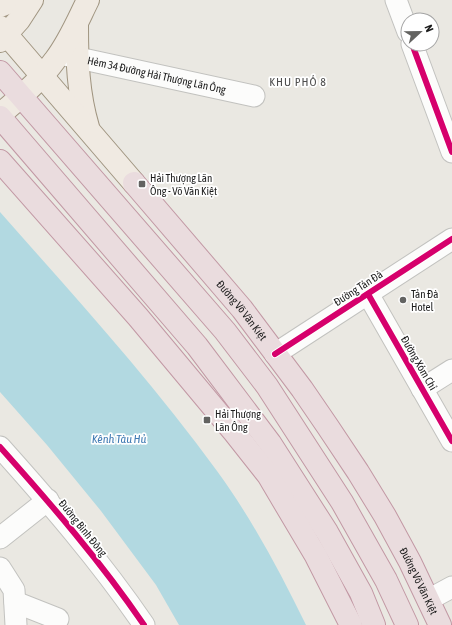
<svg xmlns="http://www.w3.org/2000/svg" width="452" height="625" viewBox="0 0 452 625" font-family="'Asap Condensed',sans-serif">
	<style>
		.water { fill: #b2d9e1 }
		.lines { fill: none; stroke-linecap: round; stroke-linejoin: round }
		.minor-casing { stroke: #c2c2bf; stroke-width: 23 }
		.major-casing { stroke: #a09580; stroke-width: 24 }
		.highway-casing { stroke: #c298a4; stroke-width: 24 }
		.minor { stroke: #fcfcfb; stroke-width: 21 }
		.major { stroke: #f0eae2; stroke-width: 22 }
		.highway { stroke: #eadcde; stroke-width: 22 }
		.cycleway-casing { stroke: #fff; stroke-width: 8 }
		.cycleway { stroke: #d6006c; stroke-width: 6 }
		.poi-dot { fill: #636361; stroke: #fff; stroke-width: 1.5 }
		.labels { text-anchor: middle; dominant-baseline: central; stroke-width: 3.5; stroke-linejoin: round; paint-order: stroke }
		.street-label { font-size: 11px; fill: #1b1b1b; stroke: #fff }
		.poi-label { font-size: 11px; fill: #1b1b1b; stroke: #fff; text-anchor: start }
		.neighbourhood-label { font-size: 12px; letter-spacing: 1px; fill: #4e4e4e; stroke: #fff }
		.water-label { font-size: 12px; font-style: italic; fill: #3f7ab3; stroke: #fff }
	</style>
	<rect width="100%" height="100%" fill="#eae8e2"/>
	<!-- water -->
	<path class="water" d="M0 212C74 296 151 380 217 471 252 519 280 572 306 625H179L156 585 101 511 47 445 0 392Z"/>
	<g class="lines">
		<defs>
			<g id="minor">
				<path d="M396 0 408 32"/>
				<path d="M412 44 452 152"/>
				<path id="s1" d="M60 54 254 96"/>
				<path d="M368 294 452 441"/>
				<path d="M275 354 452 239"/>
				<path d="M422 389 452 370"/>
				<path d="M0 447C51 504 101 562 144 625"/>
				<path d="M0 538 48 500"/>
				<path d="M0 568 14 590 16 625"/>
				<path d="M428 600 452 587"/>
				<path d="M15 602 58 619"/>
			</g>
			<g id="major">
				<path d="M0 6 15 0"/>
				<path d="M77 26C77 61 78 93 88 127"/>
				<path d="M0 27 134 183"/>
				<path d="M0 41 19 20 32 0"/>
				<path d="M0 115C19 98 40 81 55 60 69 42 78 20 88 0"/>
			</g>
			<g id="highway">
				<path d="M0 72 225 331 267 386 342 502 386 580 407 625"/>
				<path d="M0 117 197 346 270 443 327 532 361 593 374 625"/>
				<path d="M0 161 138 317 234 432 268 475 316 556 351 625"/>
				<path id="s2" d="M134 183 242 309 302 389 328 427 358 472 385 516 410 562 440 625"/>
			</g>
		</defs>
		<!-- minor casing -->
		<use href="#minor" class="minor-casing"/>
		<!-- major casing -->
		<use href="#major" class="major-casing"/>
		<!-- highway casing -->
		<use href="#highway" class="highway-casing"/>
		<!-- minor -->
		<use href="#minor" class="minor"/>
		<!-- major -->
		<use href="#major" class="major"/>
		<!-- highway -->
		<use href="#highway" class="highway"/>
		<defs>
			<g id="cycleway">
				<path d="M412 44 452 152"/>
				<path d="M368 294 452 441"/>
				<path d="M275 354 452 239"/>
				<path d="M0 447C51 504 101 562 144 625"/>
			</g>
		</defs>
		<!-- cycleway casing -->
		<use href="#cycleway" class="cycleway-casing"/>
		<!-- cycleway -->
		<use href="#cycleway" class="cycleway"/>
	</g>
	<!-- markers -->
	<g class="poi-dot">
		<rect x="138" y="180" width="8" height="8" rx="2"/>
		<circle cx="403" cy="300" r="4"/>
		<rect x="203" y="416" width="8" height="8" rx="2"/>
	</g>
	<g class="labels">
		<!-- street labels -->
		<g class="street-label">
			<text stroke="none"><textPath href="#s1" startOffset="99">Hẻm 34 Đường Hải Thượng Lãn Ông</textPath></text>
			<text transform="translate(358 288) rotate(-33)">Đường Tản Đà</text>
			<text stroke="none"><textPath href="#s2" startOffset="167">Đường Võ Văn Kiệt</textPath></text>
			<text transform="translate(419 363) rotate(60)">Đường Xóm Chỉ</text>
			<text transform="translate(83 528) rotate(51)">Đường Bình Đông</text>
			<text stroke="none"><textPath href="#s2" startOffset="491">Đường Võ Văn Kiệt</textPath></text>
		</g>
		<!-- poi labels -->
		<g class="poi-label">
			<text x="150" y="178">Hải Thượng Lãn<tspan x="150" dy="13">Ông - Võ Văn Kiệt</tspan></text>
			<text x="411" y="294">Tản Đà<tspan x="411" dy="13">Hotel</tspan></text>
			<text x="215" y="414">Hải Thượng<tspan x="215" dy="13">Lãn Ông</tspan></text>
		</g>
		<!-- neighbourhood labels -->
		<g class="neighbourhood-label">
			<text x="298" y="82">KHU PHỐ 8</text>
		</g>
		<!-- water labels -->
		<g class="water-label">
			<text x="119" y="439">Kênh Tàu Hủ</text>
		</g>
	</g>
	<!-- north arrow -->
	<g transform="translate(420 32) rotate(68)"><circle r="19" fill="#ffffff" stroke="#a4a4a4"/>
	<path d="M0-3L7 15L0 10L-7 15Z" fill="#636361"/>
	<text y="-6" font-size="11" font-weight="bold" text-anchor="middle" fill="#1b1b1b">N</text>
	</g>
</svg>
